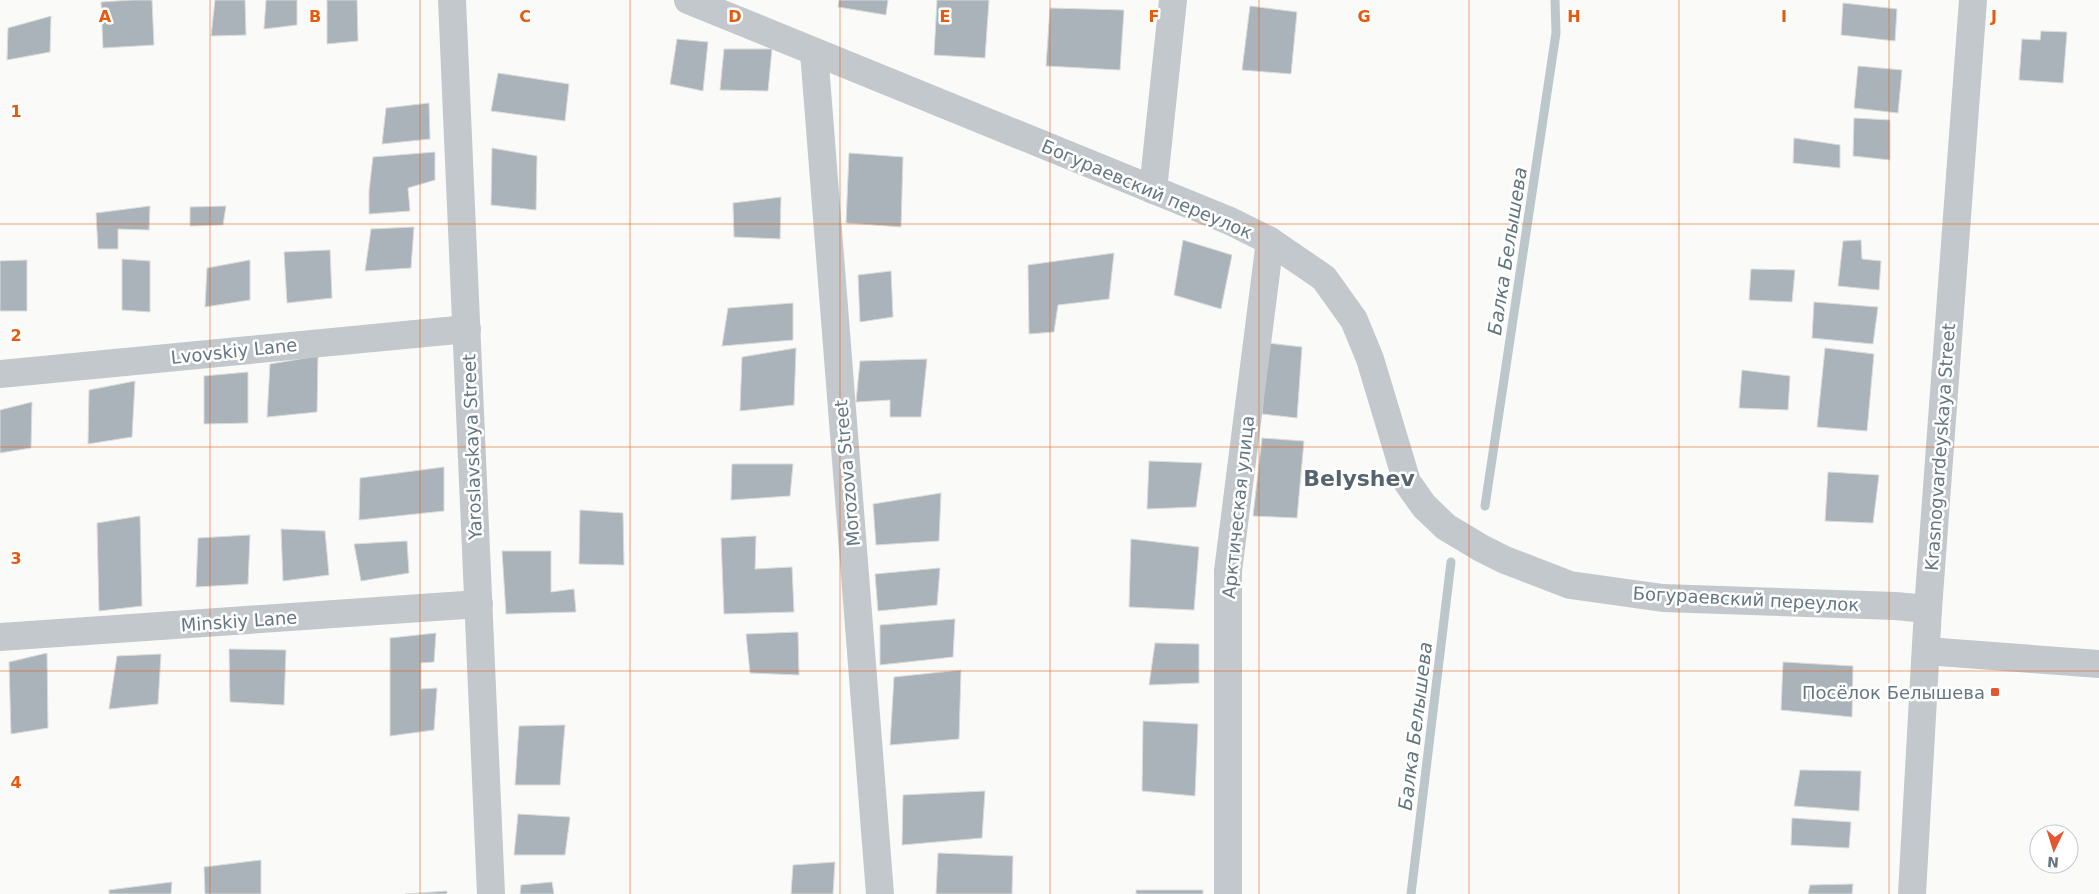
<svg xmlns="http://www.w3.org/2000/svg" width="2099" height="894" viewBox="0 0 2099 894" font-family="'DejaVu Sans',sans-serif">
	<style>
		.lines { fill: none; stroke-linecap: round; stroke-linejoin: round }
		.stream { stroke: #bbc7cb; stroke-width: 9 }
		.building { fill: #aab3b9; stroke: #dcdcda }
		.minor { stroke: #c3c8cc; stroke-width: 28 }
		.grid { fill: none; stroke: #e8590c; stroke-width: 1; stroke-opacity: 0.55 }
		.poi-dot { fill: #e4572e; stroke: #fff; stroke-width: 2 }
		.labels { text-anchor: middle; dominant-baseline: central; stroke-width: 5; stroke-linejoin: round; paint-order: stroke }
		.street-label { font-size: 18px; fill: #657683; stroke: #fff }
		.poi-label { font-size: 18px; fill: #657683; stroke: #fff; text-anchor: end }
		.water-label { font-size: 19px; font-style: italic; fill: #60757c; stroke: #fff }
		.district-label { font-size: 22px; font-weight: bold; fill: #57646e; stroke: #fff }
		.grid-label { font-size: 16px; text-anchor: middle; font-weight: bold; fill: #e8590c; stroke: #fff; stroke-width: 5; stroke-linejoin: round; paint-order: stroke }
	</style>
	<rect width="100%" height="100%" fill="#fafaf8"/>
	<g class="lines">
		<!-- stream -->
		<g class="stream">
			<path d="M1485 506 1556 33 1555 0"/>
			<path d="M1411 894 1451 562"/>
		</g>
	</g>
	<!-- building -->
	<g class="building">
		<path d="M132 0H152L154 45 103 48 101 2Z"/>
		<path d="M215 0H245L246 35 211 36Z"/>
		<path d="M266 0H297V25L264 29Z"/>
		<path d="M327 0H357L358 41 327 44Z"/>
		<path d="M839 0H888L886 15 838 7Z"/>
		<path d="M937 0H989L985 58 934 55Z"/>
		<path d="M1843 3 1897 9 1895 41 1841 35Z"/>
		<path d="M1250 6 1297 12 1291 74 1242 70Z"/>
		<path d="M1050 8 1124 10 1120 70 1046 66Z"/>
		<path d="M51 16 50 52 7 60 8 28Z"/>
		<path d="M2041 31 2067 32 2063 83 2019 80 2022 39 2040 40Z"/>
		<path d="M677 39 708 42 703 91 670 84Z"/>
		<path d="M724 49H772L768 91 720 90Z"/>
		<path d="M1858 66 1902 70 1898 113 1854 108Z"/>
		<path d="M498 73 569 84 565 121 491 111Z"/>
		<path d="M429 103 430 139 382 144 386 108Z"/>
		<path d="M1854 118 1890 120V160L1853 156Z"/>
		<path d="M1794 138 1840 145V168L1793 163Z"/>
		<path d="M492 148 537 156 536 210 491 205Z"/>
		<path d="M435 152V180L408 188 410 211 369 214V191L373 157Z"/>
		<path d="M849 153 903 157 901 227 846 223Z"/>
		<path d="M781 197 780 239 734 237 733 203Z"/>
		<path d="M150 206 149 230 118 229V249H98L96 213Z"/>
		<path d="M226 206 223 225 190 226V207Z"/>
		<path d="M414 227 411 268 365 271 371 229Z"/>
		<path d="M1183 240 1232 255 1221 309 1174 295Z"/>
		<path d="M1861 240 1862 259 1881 261 1879 290 1838 286 1843 241Z"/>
		<path d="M330 250 332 298 287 303 284 252Z"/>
		<path d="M1114 253 1109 299 1058 305 1054 332 1029 334 1028 265Z"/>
		<path d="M122 259 150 261V312L122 310Z"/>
		<path d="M27 260V311H0V261Z"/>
		<path d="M250 260V300L205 307 207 268Z"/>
		<path d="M1751 269 1795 270 1792 302 1749 300Z"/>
		<path d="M891 271 893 317 860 322 858 275Z"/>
		<path d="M1814 302 1878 307 1873 344 1812 338Z"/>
		<path d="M793 303V340L722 346 728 308Z"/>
		<path d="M1268 343 1302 347 1297 418 1262 414Z"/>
		<path d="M796 348 794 405 740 411 742 357Z"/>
		<path d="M1825 348 1874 354 1867 431 1817 427Z"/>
		<path d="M318 356 317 412 267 417 270 364Z"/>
		<path d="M927 359 921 417H890V400L856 402 860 361Z"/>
		<path d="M1742 370 1790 376 1788 410 1739 408Z"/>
		<path d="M248 372V423L204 424V376Z"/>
		<path d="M135 381 132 437 88 444 89 390Z"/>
		<path d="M32 402 31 448 0 453V410Z"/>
		<path d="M1262 438 1304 441 1297 518 1253 516Z"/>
		<path d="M1149 461 1202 463 1196 507 1147 509Z"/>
		<path d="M732 464H793L790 496 731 500Z"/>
		<path d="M444 467V511L359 520 360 478Z"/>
		<path d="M1828 472 1879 475 1873 523 1825 521Z"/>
		<path d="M941 493 939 541 876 545 873 504Z"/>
		<path d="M580 510 623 513 624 565 579 564Z"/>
		<path d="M140 516 142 606 99 611 97 523Z"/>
		<path d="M281 529 325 531 329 575 283 581Z"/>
		<path d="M250 535 248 584 196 587 198 538Z"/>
		<path d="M756 536 755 569 792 567 794 612 724 614 721 538Z"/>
		<path d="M1131 539 1199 547 1194 610 1129 607Z"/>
		<path d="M407 541 409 573 361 581 354 544Z"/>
		<path d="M502 551H551V592L574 589 576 612 506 614Z"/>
		<path d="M940 568 937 605 878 611 875 574Z"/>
		<path d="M955 619 953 657 880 665V625Z"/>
		<path d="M798 632 799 675 750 673 746 634Z"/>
		<path d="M436 633 434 662 421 663V689L437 688 434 730 390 736V638Z"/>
		<path d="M1155 643 1199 644V683L1149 685Z"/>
		<path d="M229 649 286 650 284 705 230 702Z"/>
		<path d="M47 653 48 728 11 734 9 662Z"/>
		<path d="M161 654 158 704 109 709 117 656Z"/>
		<path d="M1783 662 1853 666 1852 717 1781 710Z"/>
		<path d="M961 670 959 739 890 745 894 677Z"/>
		<path d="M1143 721 1198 724 1195 796 1142 791Z"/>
		<path d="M565 725 560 785H515L519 726Z"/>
		<path d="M1800 770 1861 771 1859 811 1794 806Z"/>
		<path d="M985 791 982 838 902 845 903 795Z"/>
		<path d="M518 814 570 817 565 855H514Z"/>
		<path d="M1792 818 1851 822 1849 848 1791 845Z"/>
		<path d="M938 853 1013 856 1012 894H936Z"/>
		<path d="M261 860V894H205L204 867Z"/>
		<path d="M835 862 833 894H791L793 865Z"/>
		<path d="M172 882 171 894H109V890Z"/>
		<path d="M552 882 554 894H520L521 885Z"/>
		<path d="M1853 884 1852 894H1808L1810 885Z"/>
		<rect x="1136" y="890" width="67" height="4"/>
		<path d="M447 891V894H405Z"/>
	</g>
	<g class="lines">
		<!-- minor -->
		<g class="minor">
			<path d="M452 0 491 894"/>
			<path d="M688 0 1230 221 1270 241 1324 278 1354 320 1370 359 1407 482 1424 506 1446 527 1481 548 1505 560 1570 585 1663 598 1895 606 1928 609"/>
			<path d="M814 52 880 894"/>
			<path d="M1153 190 1173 0"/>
			<path d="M0 374 467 329"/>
			<path d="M0 637 479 604"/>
			<path d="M1926 651 2099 664"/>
			<path d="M1228 894V571L1270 241"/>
			<path d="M1912 894 1928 609 1973 0"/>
		</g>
	</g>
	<!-- grid -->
	<path class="grid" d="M210 0V894M420 0V894M630 0V894M840 0V894M1050 0V894M1259 0V894M1469 0V894M1679 0V894M1889 0V894M0 224H2099M0 447H2099M0 671H2099"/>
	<!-- markers -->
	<rect class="poi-dot" x="1990" y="687" width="10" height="10" rx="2.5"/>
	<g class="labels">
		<!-- street labels -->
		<g class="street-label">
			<text transform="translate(1147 189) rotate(23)">Богураевский переулок</text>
			<text transform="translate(234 351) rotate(-6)">Lvovskiy Lane</text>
			<text transform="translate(472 447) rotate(-92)">Yaroslavskaya Street</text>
			<text transform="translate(1940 447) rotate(-86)">Krasnogvardeyskaya Street</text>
			<text transform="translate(847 473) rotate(-95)">Morozova Street</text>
			<text transform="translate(1238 507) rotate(-84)">Арктическая улица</text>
			<text transform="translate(1746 599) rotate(3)">Богураевский переулок</text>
			<text transform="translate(239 621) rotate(-4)">Minskiy Lane</text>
		</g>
		<!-- poi labels -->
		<g class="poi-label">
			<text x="1985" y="692">Посёлок Белышева</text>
		</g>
		<!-- water labels -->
		<g class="water-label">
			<text transform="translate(1507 251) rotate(-81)">Балка Белышева</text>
			<text transform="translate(1415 726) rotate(-83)">Балка Белышева</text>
		</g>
		<!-- district labels -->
		<g class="district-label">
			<text x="1359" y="478">Belyshev</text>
		</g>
	</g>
	<g class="grid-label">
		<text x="105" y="22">A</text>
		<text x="315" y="22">B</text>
		<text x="525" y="22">C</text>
		<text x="735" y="22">D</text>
		<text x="945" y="22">E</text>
		<text x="1154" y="22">F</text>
		<text x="1364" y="22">G</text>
		<text x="1574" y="22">H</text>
		<text x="1784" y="22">I</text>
		<text x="1994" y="22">J</text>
		<text x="16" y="117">1</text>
		<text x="16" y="341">2</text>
		<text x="16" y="564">3</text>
		<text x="16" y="788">4</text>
	</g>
	<!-- north arrow -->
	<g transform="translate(2054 849) rotate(184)"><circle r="24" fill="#ffffff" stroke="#c1c8cd"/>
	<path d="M0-4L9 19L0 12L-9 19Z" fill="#e4572e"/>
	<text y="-8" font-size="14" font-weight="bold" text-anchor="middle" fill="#657683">N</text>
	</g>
</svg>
